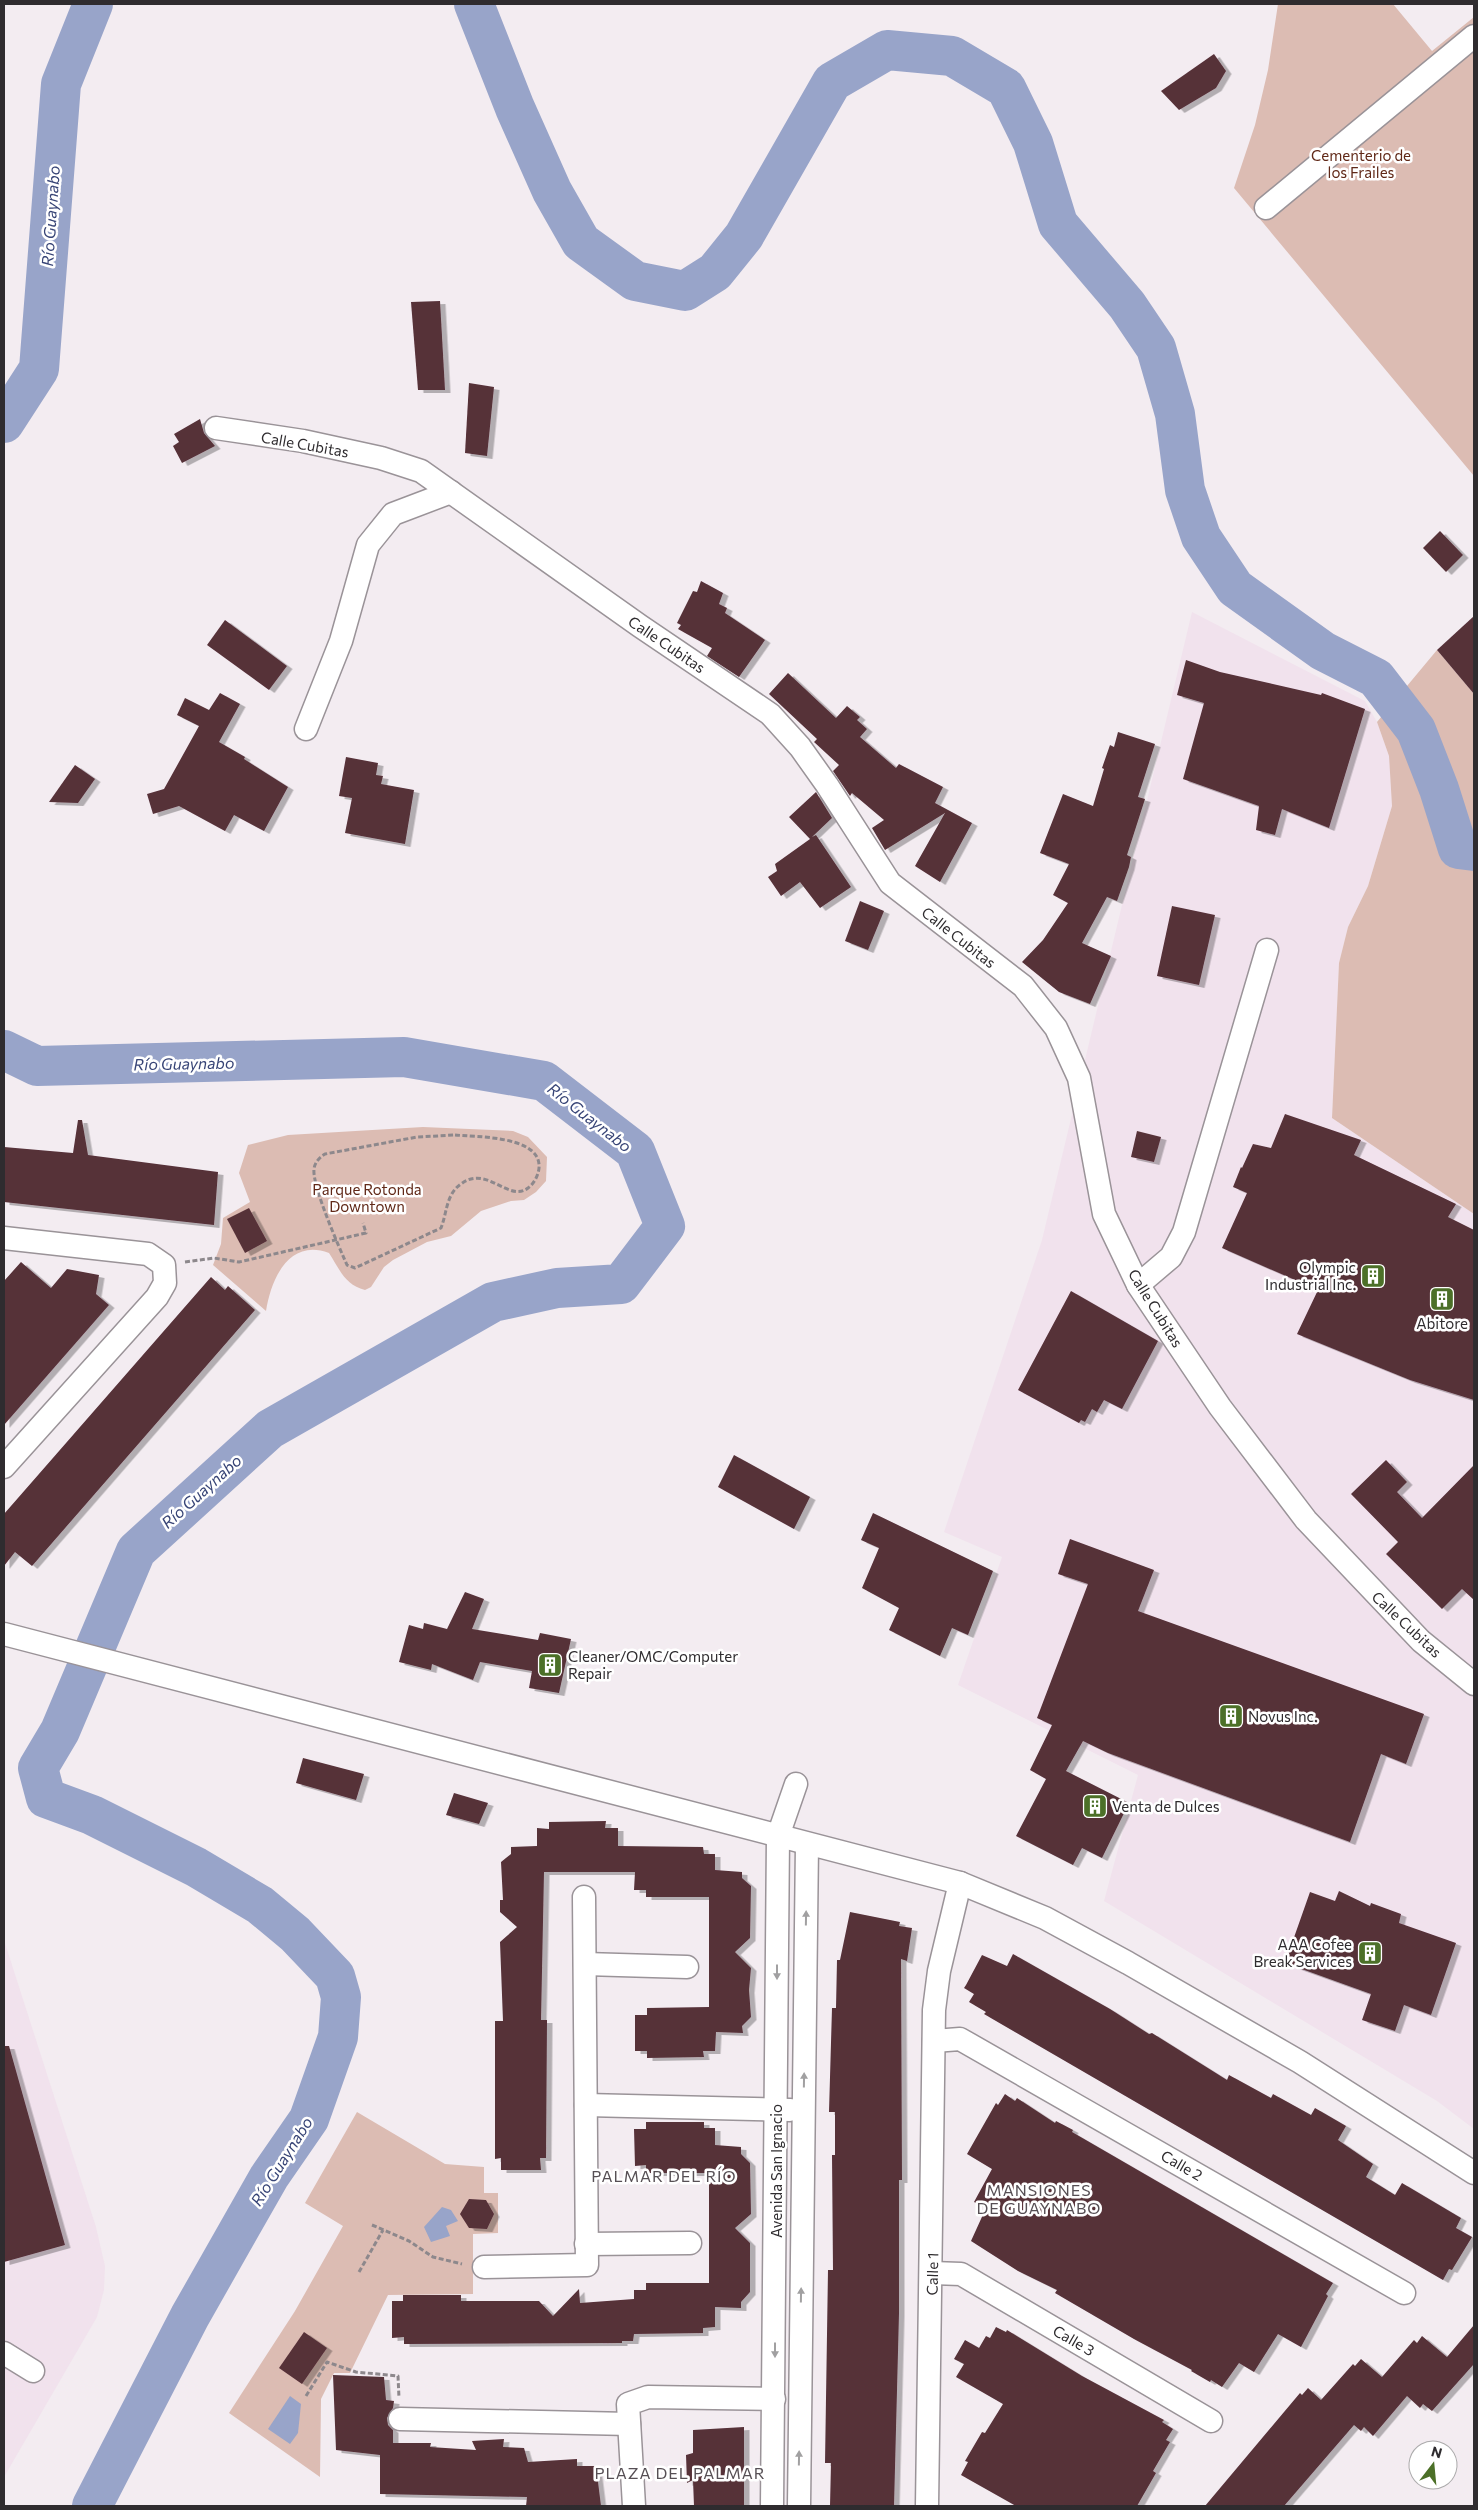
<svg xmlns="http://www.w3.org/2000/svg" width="1478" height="2510" viewBox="0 0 1478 2510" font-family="Commissioner,sans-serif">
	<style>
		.built { fill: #f1e2ed }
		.green { fill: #dcbcb3 }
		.water { fill: #98a4c9 }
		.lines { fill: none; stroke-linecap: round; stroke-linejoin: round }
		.river { stroke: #98a4c9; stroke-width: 40 }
		.building { fill: #563039; filter: url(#shadow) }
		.minor-casing { stroke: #9a9398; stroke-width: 25 }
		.path { stroke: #8d888c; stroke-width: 3; stroke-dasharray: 5 2.5; stroke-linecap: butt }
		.minor { stroke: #fff; stroke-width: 22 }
		.oneway { fill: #a1a0a1 }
		.labels { text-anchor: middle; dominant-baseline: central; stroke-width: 5; stroke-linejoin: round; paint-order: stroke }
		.park-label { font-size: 15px; fill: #602817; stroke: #fff }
		.street-label { font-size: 15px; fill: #2f2c2f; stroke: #fff }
		.poi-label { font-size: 15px; fill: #2f2c2f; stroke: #fff; text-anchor: start }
		.water-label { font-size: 16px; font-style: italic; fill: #374476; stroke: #fff }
		.neighbourhood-label { font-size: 16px; letter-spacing: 1px; fill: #564f54; stroke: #fff }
	</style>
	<defs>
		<filter id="shadow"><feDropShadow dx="5.5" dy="3" stdDeviation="0" flood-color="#0004"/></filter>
	</defs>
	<rect width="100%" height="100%" fill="#f3ecf1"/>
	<!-- built -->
	<g class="built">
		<path d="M1192 612 1365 701 1377 722 1389 756 1392 806 1368 886 1348 927 1339 963 1332 1118 1474 1214V2129L1437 2101 1104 1901 1138 1775 958 1685 1002 1557 944 1532 1042 1240Z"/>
		<path d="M4 1940 96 2227 105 2266 104 2290 97 2317 4 2477Z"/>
	</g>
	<!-- green -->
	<g class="green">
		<path d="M1278 4H1393L1432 51 1474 17V476L1234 188 1255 125 1268 70Z"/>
		<path d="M1437 650 1474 694V1214L1332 1118 1339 963 1348 927 1368 886 1392 806 1389 756 1377 722Z"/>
		<path d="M423 1127 513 1131 528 1137 547 1157 546 1181 536 1192 524 1200 511 1201 481 1211 451 1236 427 1242 393 1260 384 1267 371 1287 365 1290C345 1285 340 1270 329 1253 289 1238 271 1279 266 1311L213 1265 221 1244 223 1218 250 1202 239 1173 248 1145 288 1135Z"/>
		<path d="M357 2112 445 2164 484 2167V2193H498V2233L473 2234V2294L388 2295 350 2373H334L321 2399 320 2477 229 2413 295 2311 343 2226 305 2203Z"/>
	</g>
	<!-- water -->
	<g class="water">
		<path d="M442 2207 451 2210 458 2221 446 2226 450 2236 431 2242 424 2227Z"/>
		<path d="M290 2396 301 2404 298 2433 290 2444 268 2429Z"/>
	</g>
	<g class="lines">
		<!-- river -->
		<g class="river">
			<path d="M474 4 515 108 552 191 581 242 635 281 685 291 715 272 744 236 832 82 887 50 952 56 1006 88 1033 143 1058 224 1127 305 1156 348 1175 414 1185 490 1201 537 1235 588 1323 651 1376 678 1416 730 1439 789 1458 849 1474 851"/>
			<path d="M4 423 39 369 61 84 93 4"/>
			<path d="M4 1050 37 1066 404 1057 544 1081 635 1151 665 1226 621 1284 557 1288 493 1302 270 1429 136 1551 60 1731 38 1768 46 1798 92 1815 196 1867 260 1905 295 1934 335 1976 341 1997 338 2037 309 2119 269 2177 190 2316 92 2506"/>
		</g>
	</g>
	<!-- building -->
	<g class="building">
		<path d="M1214 54 1226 71 1216 88 1179 110 1161 91Z"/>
		<path d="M440 301 445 390H418L411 302Z"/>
		<path d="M469 383 494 387 487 456 465 453Z"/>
		<path d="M200 419 204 433 215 446 182 463 173 446 179 442 174 434Z"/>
		<path d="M1440 531 1463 555 1446 572 1423 548Z"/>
		<path d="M701 581 723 593 719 604 727 608 725 613 765 640 739 677 707 656 712 648 678 629 681 625 677 623 693 591 697 592Z"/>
		<path d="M1474 616V694L1437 650Z"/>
		<path d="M225 620 287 666 269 690 207 645Z"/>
		<path d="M1186 660 1220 672 1321 695 1322 693 1365 709 1329 828 1282 809 1275 835 1256 830 1259 806 1183 779 1204 703 1177 695Z"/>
		<path d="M788 673 836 718 847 706 860 717 857 720 867 729 860 737 896 768 899 764 943 787 935 803 972 823 940 882 915 866 945 813 885 850 872 828 884 820 852 793 850 796 833 771 839 765 814 742 817 739 769 694Z"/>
		<path d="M220 693 240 704 219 742 245 757 244 759 288 787 264 831 234 815 225 831 179 806 153 814 147 794 164 789 199 726 177 715 185 698 209 710Z"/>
		<path d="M1118 732 1155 744 1138 797 1145 799 1127 855 1131 857 1129 867 1117 901 1107 897 1082 943 1111 956 1090 1004 1059 992 1022 962 1043 940 1068 903 1053 895 1069 864 1040 853 1063 794 1093 806 1104 769 1102 768 1110 745 1114 747Z"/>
		<path d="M346 757 378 763 376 775 383 776 381 784 414 790 405 844 345 833 352 798 339 796Z"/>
		<path d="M75 765 95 779 78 803 49 802Z"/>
		<path d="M816 792 832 818 812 837 816 835 851 887 820 908 800 882 781 896 768 877 777 871 775 864 810 839 789 817Z"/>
		<path d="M860 901 884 911 868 950 845 941Z"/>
		<path d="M1172 906 1215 915 1199 985 1157 976Z"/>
		<path d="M1285 1114 1361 1140 1354 1155 1456 1204 1448 1217 1474 1230V1400L1410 1380 1297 1334 1318 1290 1222 1248 1247 1193 1233 1187 1241 1167 1242 1168 1253 1144 1271 1148Z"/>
		<path d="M78 1120H82L88 1155 218 1172 214 1225 4 1202V1147L73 1153Z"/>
		<path d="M1137 1131 1161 1137 1154 1162 1131 1157Z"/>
		<path d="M249 1208 267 1241 245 1253 227 1219Z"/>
		<path d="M21 1262 51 1288 67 1269 99 1275 96 1294 109 1305 4 1425V1281Z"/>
		<path d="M211 1277 225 1290 228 1286 255 1310 32 1566 15 1552 4 1566V1514Z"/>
		<path d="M1071 1291 1158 1341 1122 1409 1104 1400 1097 1412 1092 1409 1085 1422 1081 1420 1079 1423 1018 1390Z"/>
		<path d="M734 1455 810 1497 794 1529 718 1487Z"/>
		<path d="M1386 1460 1407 1482 1397 1492 1422 1518 1474 1465V1600L1462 1589 1442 1609 1386 1554 1398 1542 1351 1494Z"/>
		<path d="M873 1513 993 1571 968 1635 952 1628 940 1656 889 1630 899 1608 862 1588 879 1548 861 1540Z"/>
		<path d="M1070 1539 1154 1570 1138 1611 1424 1714 1406 1764 1381 1754 1350 1842 1108 1753 1083 1741 1066 1771 1129 1803 1102 1858 1082 1848 1073 1865 1016 1836 1046 1779 1030 1770 1052 1725 1037 1718 1088 1584 1058 1574Z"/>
		<path d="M465 1592 484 1599 472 1629 538 1640 540 1633 571 1639 559 1693 529 1688 532 1671 480 1662 473 1680 432 1664 431 1670 399 1662 409 1625 423 1629 424 1623 447 1629Z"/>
		<path d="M303 1758 364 1774 356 1800 296 1783Z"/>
		<path d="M454 1793 488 1803 479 1824 446 1815Z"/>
		<path d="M606 1821 605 1828H618V1846L703 1847 704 1854H715V1870L742 1872V1878L751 1886 750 1938 735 1952 751 1968 749 1990 751 2017 742 2026 743 2033 716 2032 715 2051H703L704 2057 647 2058V2051H635V2015H647V2008L709 2007V1897H646V1890H634L635 1872H544L541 2020H547L546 2158H540L541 2170H501V2158L495 2159V2021H503L500 1942 517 1927 500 1912V1900H503L501 1862 511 1854V1847L537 1846V1828L549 1829V1822Z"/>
		<path d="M1339 1891 1370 1906 1371 1903 1401 1914 1399 1923 1456 1943 1431 2015 1404 2005 1395 2031 1362 2020 1371 1994 1285 1963 1310 1892 1335 1901Z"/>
		<path d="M850 1912 900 1922 899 1926 912 1928 907 1961 901 1959 902 2180H899V2313L894 2506H830L831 2463H825L828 2270H833L832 2155H835V2112H829L832 2008H836L837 1960H840Z"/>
		<path d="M1013 1954 1110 2009 1149 2034 1152 2033 1227 2080 1229 2075 1271 2098 1273 2094 1311 2115 1315 2108 1346 2126 1338 2140 1373 2164 1366 2177 1395 2195 1402 2183 1461 2218 1456 2228 1472 2237 1452 2270 1449 2269 1443 2280 984 2014 986 2012 969 2002 974 1994 964 1988 966 1985 982 1955 1007 1966Z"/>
		<path d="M4 2046H9L65 2245 4 2262Z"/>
		<path d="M1005 2094 1015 2101 1017 2098 1055 2123 1056 2121 1073 2130 1072 2132 1333 2283 1326 2294 1328 2296 1301 2347 1278 2334 1254 2372 1239 2363 1222 2387 1211 2380 1210 2382 1191 2371 1192 2370 1134 2339 1055 2293 1057 2290 1018 2271 971 2241 986 2208 974 2202 992 2169 967 2154 996 2103 998 2105Z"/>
		<path d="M646 2122H704V2128H715V2145L741 2147V2154L750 2163 751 2214 735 2228 750 2243V2292L741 2302V2308L715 2307V2327L703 2328V2333L634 2334 633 2341H622V2343L404 2344V2337L392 2338V2301H403V2295H461V2301H539L553 2316 579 2289 580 2303 634 2299V2290H646V2283H709V2173H646V2165L635 2166 634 2129H646Z"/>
		<path d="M469 2199 486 2200 494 2214 487 2229 469 2228 460 2214Z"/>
		<path d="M1474 2325V2364L1432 2411 1423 2404 1420 2408 1407 2396 1373 2436 1364 2427 1361 2431 1354 2425 1284 2506H1205L1300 2393 1302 2395 1308 2388 1321 2400 1353 2364 1355 2366 1361 2359 1382 2377 1414 2340 1417 2343 1422 2336 1447 2357Z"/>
		<path d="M996 2327 1006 2332 1007 2330 1082 2376 1164 2420 1162 2422 1173 2429 1166 2440 1170 2442 1153 2471 1156 2473 1137 2506H1016L961 2475 968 2462 965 2461 982 2432 985 2433 1003 2404 956 2377 964 2364 954 2359 965 2340 979 2348 986 2336 990 2338Z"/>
		<path d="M304 2332 327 2348 302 2384 279 2368Z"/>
		<path d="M333 2375 384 2377 386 2400 394 2401 393 2408 387 2418 388 2425 393 2430V2443H431L430 2447 476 2450 472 2441 504 2439 503 2447 524 2448 528 2462 577 2459V2466H596L601 2506H526L527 2497 380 2494V2455L336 2450Z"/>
		<path d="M744 2427V2506H694L693 2480 687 2483 686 2455 693 2453V2430Z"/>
	</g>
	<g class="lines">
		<defs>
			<g id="minor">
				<path d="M1266 208 1474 36"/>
				<path d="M216 428 303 441 381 458 421 471 640 626 770 714 800 747 827 785 890 883 1023 986 1056 1028 1079 1078 1104 1214 1138 1285 1220 1407 1306 1520 1421 1641 1474 1684"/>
				<path d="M306 729 341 641 368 545 393 514 451 492"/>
				<path d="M4 1238 148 1254 164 1265 165 1283 157 1297 4 1467"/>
				<path d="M1138 1285 1171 1257 1184 1232 1267 950"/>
				<path d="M4 1634 960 1883 1045 1918 1128 1963 1300 2062 1474 2173"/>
				<path d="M585 1964 687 1967"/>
				<path d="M934 2041 960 2039 1404 2293"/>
				<path d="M586 2105 790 2110"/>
				<path d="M586 2244 690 2243"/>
				<path d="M484 2267 587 2265 584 1897"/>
				<path d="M932 2273 961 2274 1211 2421"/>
				<path d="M4 2353 33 2371"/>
				<path d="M400 2419 629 2424"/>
				<path d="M634 2506 628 2404 648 2397 774 2399"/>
				<path d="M772 2506 778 1836 796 1784"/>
				<path d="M799 2506 807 1844"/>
				<path d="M927 2506 934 2010 939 1971 960 1883"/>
			</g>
		</defs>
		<!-- minor casing -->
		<use href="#minor" class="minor-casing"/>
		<!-- path -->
		<g class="path">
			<path d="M455 1135C477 1137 536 1136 539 1164 540 1172 535 1183 528 1188 508 1203 487 1164 461 1184 446 1194 447 1213 441 1228L355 1268 347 1265C339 1247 312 1186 314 1169 315 1162 319 1158 325 1154L417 1137Z"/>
			<path d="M185 1262 214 1258 239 1262 366 1233 363 1223"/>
			<path d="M372 2225 409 2241 433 2257 462 2264"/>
			<path d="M359 2272 383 2230"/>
			<path d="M306 2396 327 2362 356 2372 398 2376 399 2398"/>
		</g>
		<!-- minor -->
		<use href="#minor" class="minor"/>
	</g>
	<!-- one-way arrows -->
	<defs><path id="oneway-solid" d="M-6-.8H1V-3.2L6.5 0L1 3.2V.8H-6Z" transform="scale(1.25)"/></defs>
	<g class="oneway">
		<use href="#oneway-solid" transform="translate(806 1918) rotate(-89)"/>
		<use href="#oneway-solid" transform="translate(777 1972) rotate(90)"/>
		<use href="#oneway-solid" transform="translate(804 2080) rotate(-89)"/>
		<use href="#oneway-solid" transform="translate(801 2295) rotate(-89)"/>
		<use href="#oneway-solid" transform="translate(775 2350) rotate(90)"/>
		<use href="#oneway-solid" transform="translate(799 2458) rotate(-89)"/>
	</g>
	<!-- icons -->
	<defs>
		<symbol id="building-square" viewBox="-11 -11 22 22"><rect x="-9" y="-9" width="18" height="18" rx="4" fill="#4c7028" stroke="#fff"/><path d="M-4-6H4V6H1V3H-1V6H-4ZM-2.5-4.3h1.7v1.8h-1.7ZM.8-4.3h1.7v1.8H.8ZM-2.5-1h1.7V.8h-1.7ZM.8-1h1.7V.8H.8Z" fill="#fff"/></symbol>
	</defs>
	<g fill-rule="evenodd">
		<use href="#building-square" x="1359" y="1262" width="28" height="28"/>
		<use href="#building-square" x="1428" y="1285" width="28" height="28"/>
		<use href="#building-square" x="536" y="1651" width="28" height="28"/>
		<use href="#building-square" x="1217" y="1702" width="28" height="28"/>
		<use href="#building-square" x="1081" y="1792" width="28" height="28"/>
		<use href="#building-square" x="1356" y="1939" width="28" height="28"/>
	</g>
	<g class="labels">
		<!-- park labels -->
		<g class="park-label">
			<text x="1361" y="155">Cementerio de<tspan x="1361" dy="17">los Frailes</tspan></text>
			<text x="367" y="1189">Parque Rotonda<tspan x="367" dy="17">Downtown</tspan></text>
		</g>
		<!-- street labels -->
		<g class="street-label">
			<text transform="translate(305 444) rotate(10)">Calle Cubitas</text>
			<text transform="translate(667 644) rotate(34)">Calle Cubitas</text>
			<text transform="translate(959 937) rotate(38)">Calle Cubitas</text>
			<text transform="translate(1156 1308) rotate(58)">Calle Cubitas</text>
			<text transform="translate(1407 1624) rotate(43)">Calle Cubitas</text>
			<text transform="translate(1182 2165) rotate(30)">Calle 2</text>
			<text transform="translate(776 2171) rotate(-90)">Avenida San Ignacio</text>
			<text transform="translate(932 2274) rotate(-89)">Calle 1</text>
			<text transform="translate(1074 2340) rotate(30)">Calle 3</text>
		</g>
		<!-- poi labels -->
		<g class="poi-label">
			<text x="1356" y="1267" text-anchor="end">Olympic<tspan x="1356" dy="17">Industrial Inc.</tspan></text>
			<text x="1442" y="1323" text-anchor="middle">Abitore</text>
			<text x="568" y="1656">Cleaner/OMC/Computer<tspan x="568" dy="17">Repair</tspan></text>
			<text x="1248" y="1716">Novus Inc.</text>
			<text x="1112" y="1806">Venta de Dulces</text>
			<text x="1352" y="1944" text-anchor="end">AAA Cofee<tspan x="1352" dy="17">Break Services</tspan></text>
		</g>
		<!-- water labels -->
		<g class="water-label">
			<text transform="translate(50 216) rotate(-86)">Río Guaynabo</text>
			<text transform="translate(184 1063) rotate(-1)">Río Guaynabo</text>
			<text transform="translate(590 1117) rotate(38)">Río Guaynabo</text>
			<text transform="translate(201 1491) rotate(-42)">Río Guaynabo</text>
			<text transform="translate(281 2161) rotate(-58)">Río Guaynabo</text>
		</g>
		<!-- neighbourhood labels -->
		<g class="neighbourhood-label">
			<text x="664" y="2175">PALMAR DEL RÍO</text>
			<text x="1039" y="2189">MANSIONES<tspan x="1039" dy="18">DE GUAYNABO</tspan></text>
			<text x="680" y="2472">PLAZA DEL PALMAR</text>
		</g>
	</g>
	<!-- border -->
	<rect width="1478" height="2510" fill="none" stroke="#2f2c2f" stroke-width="10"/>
	<!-- north arrow -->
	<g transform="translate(1433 2465) rotate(16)"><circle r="24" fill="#ffffff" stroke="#acabac"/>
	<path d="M0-4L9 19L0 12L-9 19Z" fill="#4c7028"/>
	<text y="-8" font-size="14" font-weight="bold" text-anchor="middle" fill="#2f2c2f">N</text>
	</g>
</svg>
